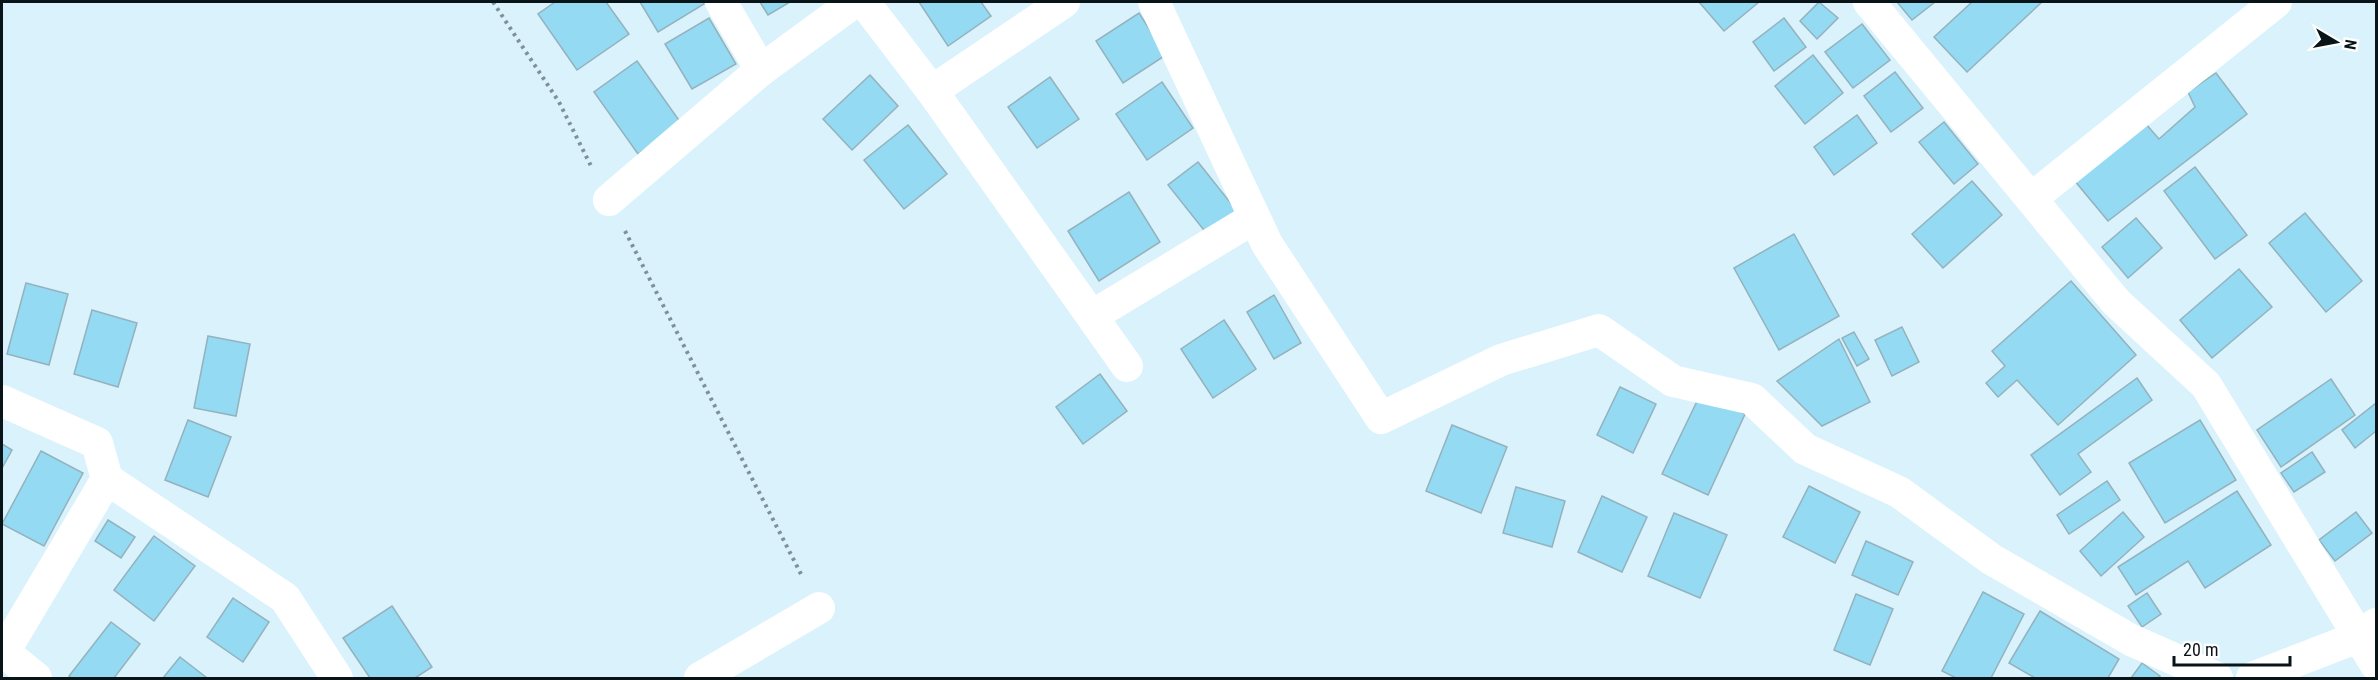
<svg xmlns="http://www.w3.org/2000/svg" width="2378" height="680" viewBox="0 0 2378 680" font-family="'Roboto Condensed',sans-serif">
	<style>
		.building { fill: #95daf3; stroke: #93b2bd; stroke-width: 1.5 }
		.lines { fill: none; stroke-linecap: round; stroke-linejoin: round }
		.path { stroke: #7e9198; stroke-width: 4; stroke-dasharray: 3 4.5; stroke-linecap: butt }
		.street { stroke: #fff; stroke-width: 32 }
	</style>
	<rect width="100%" height="100%" fill="#d9f2fc"/>
	<!-- building -->
	<g class="building">
		<path d="M555 2H606L629 34 577 70 538 14Z"/>
		<path d="M640 2H703L704 4 658 32Z"/>
		<path d="M760 2H790L768 15Z"/>
		<path d="M919 2H981L991 16 948 46Z"/>
		<path d="M1699 2H1759L1724 31Z"/>
		<path d="M1819 2 1838 18 1817 39 1800 21Z"/>
		<path d="M1897 2H1935L1912 20Z"/>
		<path d="M1972 2H2042L1967 72 1934 37Z"/>
		<path d="M1139 13 1166 55 1123 83 1096 41Z"/>
		<path d="M709 18 736 64 692 89 665 44Z"/>
		<path d="M1784 18 1806 47 1774 71 1753 42Z"/>
		<path d="M1862 24 1890 60 1853 88 1825 52Z"/>
		<path d="M1813 55 1843 93 1805 124 1775 86Z"/>
		<path d="M637 61 681 123 638 154 594 92Z"/>
		<path d="M1895 72 1923 108 1891 132 1864 96Z"/>
		<path d="M2216 73 2247 114 2108 221 2074 180 2146 124 2159 139 2195 107 2188 92Z"/>
		<path d="M870 75 898 106 852 150 823 119Z"/>
		<path d="M1050 77 1079 119 1037 148 1008 107Z"/>
		<path d="M1162 82 1193 128 1147 160 1116 114Z"/>
		<path d="M1857 115 1877 143 1834 175 1814 147Z"/>
		<path d="M1944 122 1978 164 1954 184 1919 142Z"/>
		<path d="M908 125 947 174 904 209 864 160Z"/>
		<path d="M1198 162 1237 211 1207 234 1168 185Z"/>
		<path d="M2195 167 2247 235 2215 259 2164 191Z"/>
		<path d="M1972 181 2002 215 1943 268 1912 234Z"/>
		<path d="M1129 192 1160 242 1099 281 1068 231Z"/>
		<path d="M2305 213 2362 281 2326 312 2269 243Z"/>
		<path d="M2136 218 2162 248 2128 278 2102 247Z"/>
		<path d="M1794 234 1839 316 1779 350 1734 268Z"/>
		<path d="M2239 269 2272 307 2212 358 2180 320Z"/>
		<path d="M2071 281 2136 355 2058 425 2017 380 1998 397 1986 383 2005 366 1992 351Z"/>
		<path d="M26 283 68 294 49 365 7 354Z"/>
		<path d="M1274 295 1301 343 1274 359 1247 312Z"/>
		<path d="M92 310 137 323 118 387 74 374Z"/>
		<path d="M1224 320 1256 369 1213 398 1181 349Z"/>
		<path d="M1902 327 1919 362 1892 376 1875 340Z"/>
		<path d="M1854 332 1869 359 1857 366 1842 338Z"/>
		<path d="M208 336 250 344 236 416 194 408Z"/>
		<path d="M1839 339 1870 402 1822 426 1777 381Z"/>
		<path d="M1100 374 1127 411 1083 444 1056 407Z"/>
		<path d="M2137 378 2152 400 2078 454 2091 472 2060 495 2031 455Z"/>
		<path d="M2331 379 2355 415 2281 467 2257 430Z"/>
		<path d="M1620 387 1656 404 1633 453 1597 435Z"/>
		<path d="M1701 393 1745 414 1708 495 1662 474Z"/>
		<path d="M2376 403V431L2355 448 2342 430Z"/>
		<path d="M188 420 231 437 208 497 165 480Z"/>
		<path d="M2200 420 2236 480 2165 523 2129 463Z"/>
		<path d="M1452 425 1507 447 1481 513 1426 491Z"/>
		<path d="M2 444 12 450 2 468Z"/>
		<path d="M41 451 83 473 44 546 2 524Z"/>
		<path d="M2312 452 2325 472 2294 492 2281 473Z"/>
		<path d="M2107 481 2120 500 2069 534 2057 515Z"/>
		<path d="M1809 486 1860 512 1835 563 1783 537Z"/>
		<path d="M1516 487 1565 501 1552 547 1503 533Z"/>
		<path d="M2237 491 2271 545 2205 588 2188 561 2136 595 2118 567Z"/>
		<path d="M1602 496 1647 517 1622 572 1578 552Z"/>
		<path d="M2123 512 2144 537 2101 576 2080 551Z"/>
		<path d="M2356 512 2372 533 2335 561 2319 540Z"/>
		<path d="M1674 513 1727 535 1700 598 1648 576Z"/>
		<path d="M108 520 135 537 121 558 95 541Z"/>
		<path d="M154 536 195 566 154 621 114 590Z"/>
		<path d="M1866 541 1913 562 1898 595 1852 575Z"/>
		<path d="M1983 592 2024 614 1991 678H1956L1942 671Z"/>
		<path d="M2147 593 2161 614 2142 627 2128 606Z"/>
		<path d="M1856 594 1893 609 1870 665 1834 650Z"/>
		<path d="M233 598 269 622 243 662 207 637Z"/>
		<path d="M392 606 432 667 415 678H370L343 638Z"/>
		<path d="M2040 611 2119 659 2108 678H2035L2009 663Z"/>
		<path d="M111 622 140 644 114 678H72L69 676Z"/>
		<path d="M180 657 207 678H163Z"/>
		<path d="M2142 663 2160 676 2158 678H2131Z"/>
	</g>
	<g class="lines">
		<!-- path -->
		<g class="path">
			<path d="M493 2 559 102 592 168"/>
			<path d="M625 231 802 576"/>
		</g>
		<!-- street -->
		<g class="street">
			<path d="M721 2 761 70 854 2"/>
			<path d="M864 2 932 91 1127 366"/>
			<path d="M1154 2 1267 244 1381 418 1501 360 1599 330 1673 381 1752 399 1805 449 1899 492 1991 559 2131 640 2217 678"/>
			<path d="M1869 2 2116 302 2206 385 2376 665"/>
			<path d="M932 91 1064 2"/>
			<path d="M2032 198 2276 2"/>
			<path d="M609 200 761 70"/>
			<path d="M1092 316 1254 218"/>
			<path d="M2 401 97 443 107 479"/>
			<path d="M36 678 4 652 107 479 285 598 337 678"/>
			<path d="M700 678 819 608"/>
			<path d="M2252 678 2358 637 2376 624"/>
		</g>
	</g>
	<!-- border -->
	<rect width="2378" height="680" fill="none" stroke="#091418" stroke-width="6"/>
	<!-- north arrow -->
	<g transform="translate(2336 42) rotate(100)" stroke="#ffffff" stroke-width="4.5" paint-order="stroke">
	<path d="M0-4.5L10 22L0 15L-10 22Z" fill="#091418"/>
	<text y="-9" font-size="16" font-weight="bold" text-anchor="middle" fill="#091418">N</text>
	</g>
	<!-- scale -->
	<path d="M2174 656v9h116v-9" fill="none" stroke="#091418" stroke-width="3"/>
	<text x="2183" y="656" font-size="18" fill="#091418" stroke="#ffffff" stroke-width="4.5" paint-order="stroke">20 m</text>
</svg>
